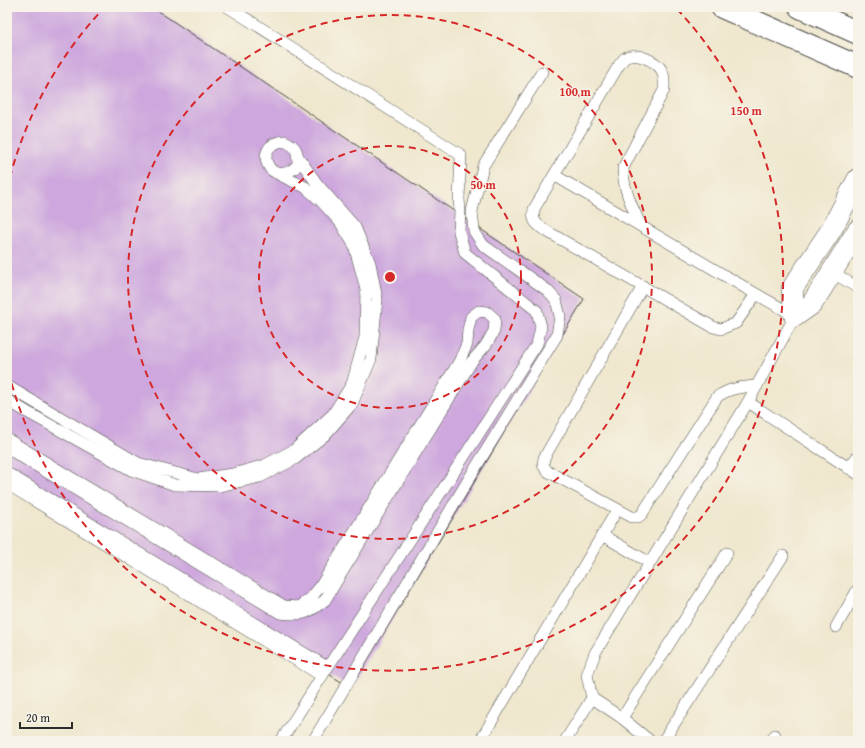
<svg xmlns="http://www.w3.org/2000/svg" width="865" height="748" viewBox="0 0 865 748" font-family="'Gentium Book Plus',serif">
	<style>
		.building { fill: #cda7dd }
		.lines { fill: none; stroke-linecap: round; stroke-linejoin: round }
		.lane-casing { stroke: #484743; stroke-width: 12 }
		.street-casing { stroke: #484743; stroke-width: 22 }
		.secondary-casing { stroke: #484743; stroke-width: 24 }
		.lane { stroke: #fff; stroke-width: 11 }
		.street { stroke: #fff; stroke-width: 21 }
		.secondary { stroke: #fff; stroke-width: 22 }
		.ring { fill: none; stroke: #d62828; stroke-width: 2; stroke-dasharray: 7 5 }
		.centre { fill: #d62828; stroke: #f7f3e8; stroke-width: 2 }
		.ring-label { font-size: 12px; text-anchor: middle; font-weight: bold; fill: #d62828; stroke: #f7f3e8; stroke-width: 3; stroke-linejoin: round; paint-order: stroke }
	</style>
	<rect width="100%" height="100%" fill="#f7f3e8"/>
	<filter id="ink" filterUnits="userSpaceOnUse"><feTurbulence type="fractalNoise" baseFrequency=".025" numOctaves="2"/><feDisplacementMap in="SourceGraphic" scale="8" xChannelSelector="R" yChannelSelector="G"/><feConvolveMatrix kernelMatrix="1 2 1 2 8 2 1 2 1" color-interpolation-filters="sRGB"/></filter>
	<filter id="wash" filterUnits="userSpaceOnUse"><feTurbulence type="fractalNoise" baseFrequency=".012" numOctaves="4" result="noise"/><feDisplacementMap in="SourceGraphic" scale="16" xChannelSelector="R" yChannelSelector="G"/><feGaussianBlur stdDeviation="0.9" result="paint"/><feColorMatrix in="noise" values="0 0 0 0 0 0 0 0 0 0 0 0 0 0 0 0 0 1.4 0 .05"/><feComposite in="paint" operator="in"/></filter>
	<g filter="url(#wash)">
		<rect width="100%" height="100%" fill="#efe7ce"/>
		<g id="blocks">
			<!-- building -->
			<path class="building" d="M7 7H152L584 299 351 688 7 473Z"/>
		</g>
	</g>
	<g filter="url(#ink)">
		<use href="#blocks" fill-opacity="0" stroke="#484743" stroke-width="1"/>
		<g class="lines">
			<defs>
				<g id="lane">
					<path d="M228 7 461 155 459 199 460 211 459 232 465 253 537 311 541 327 537 344 322 676 281 741"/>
					<path d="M284 141C297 146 298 152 298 165 270 193 250 144 284 141Z"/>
					<path d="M554 175 756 294 736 323 721 329 713 327 543 229C535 223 532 220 534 209L619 65C621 63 623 59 625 58 635 51 657 61 662 71 665 77 664 83 664 90L623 168C623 189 632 207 641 226"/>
					<path d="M832 272 858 288"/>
					<path d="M643 286 544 458 543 465 547 471 632 517H638L642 514 717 397C729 388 742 387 757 386"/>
					<path d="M7 386 138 463 198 479 233 474 265 465 294 450 333 414 352 384 365 337 366 289 354 245 340 222 321 201 305 187 280 175"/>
					<path d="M7 400 27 412 131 470 175 485 220 486 260 477 295 459 325 435 352 404 371 359 377 299 370 263 355 227 318 185 298 157"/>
					<path d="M748 402 858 474"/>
					<path d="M7 439 284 606 298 607 311 598 320 587 459 362 467 344 468 330 471 317 479 311 487 312 495 319 494 331 486 345 472 361 325 600C308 614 302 616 280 613L7 448"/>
					<path d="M848 468 858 456"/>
					<path d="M7 473 327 667"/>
					<path d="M7 484 322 676"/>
					<path d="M602 535 650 563"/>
					<path d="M836 627 858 589"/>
					<path d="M622 718 727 553"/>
					<path d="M313 741 476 467 557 335 560 316 556 300 547 290 483 245 474 231 472 211 483 166 542 72"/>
					<path d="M480 741 617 510"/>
					<path d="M565 741 592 698"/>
					<path d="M650 741 622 718 592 698 587 675 595 653 748 402 795 316 756 294"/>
					<path d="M663 741 783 556"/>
					<path d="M771 741 775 735"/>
				</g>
				<g id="street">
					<path d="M795 316 792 289 831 230 858 179"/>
					<path d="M795 316 812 304 858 230"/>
				</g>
				<g id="secondary">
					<path d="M722 7 858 67"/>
					<path d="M800 7 858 33"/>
				</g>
			</defs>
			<!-- lane casing -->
			<use href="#lane" class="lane-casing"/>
			<!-- street casing -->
			<use href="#street" class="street-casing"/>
			<!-- secondary casing -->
			<use href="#secondary" class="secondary-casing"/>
			<!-- lane -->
			<use href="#lane" class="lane"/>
			<!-- street -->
			<use href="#street" class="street"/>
			<!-- secondary -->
			<use href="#secondary" class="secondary"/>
		</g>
	</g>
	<!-- distance rings -->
	<g class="ring">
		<circle cx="390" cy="277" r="131"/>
		<circle cx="390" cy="277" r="262"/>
		<path d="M7 189A393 393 0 0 1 103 9M677 9A393 393 0 1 1 7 365"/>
	</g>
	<circle cx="390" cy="277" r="6" class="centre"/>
	<g class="ring-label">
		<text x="575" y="96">100 m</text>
		<text x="746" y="115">150 m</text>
		<text x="483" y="189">50 m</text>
	</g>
	<!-- margin -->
	<rect width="865" height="748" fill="none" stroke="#f7f3e8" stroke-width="24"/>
	<!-- scale -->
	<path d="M20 722v6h52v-6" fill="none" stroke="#2b2b2b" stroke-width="2"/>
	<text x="26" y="722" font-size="12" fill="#2b2b2b" stroke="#f7f3e8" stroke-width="3" paint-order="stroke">20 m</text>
</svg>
